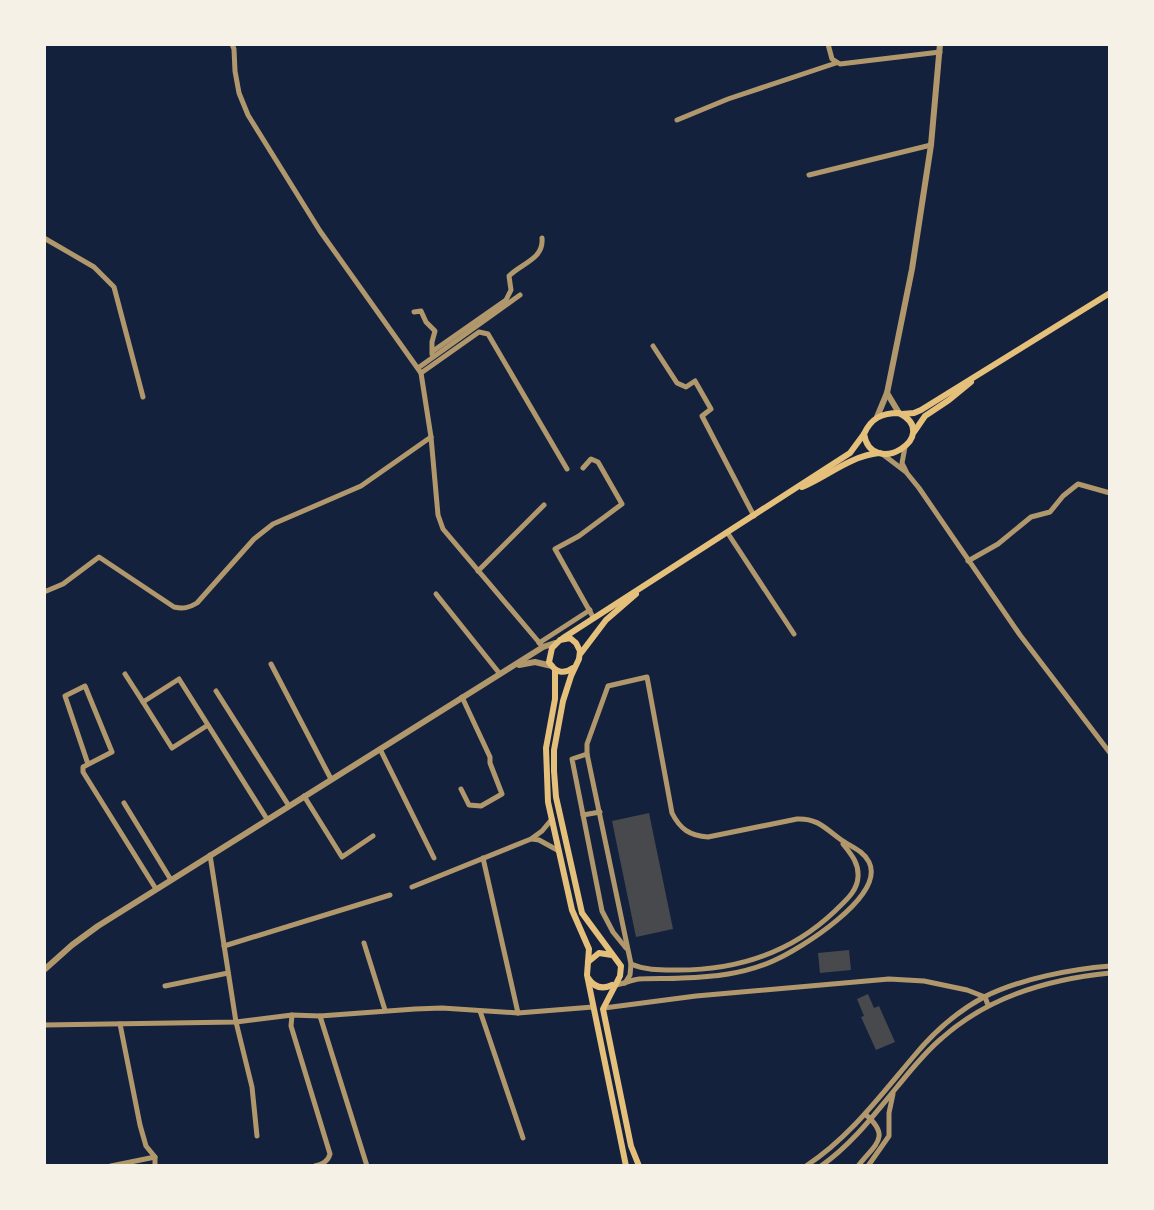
<svg xmlns="http://www.w3.org/2000/svg" width="1154" height="1210" viewBox="0 0 1154 1210" font-family="'Open Sans',sans-serif">
	<style>
		.building { fill: #48494c }
		.lines { fill: none; stroke-linecap: round; stroke-linejoin: round }
		.minor { stroke: #b1986c; stroke-width: 5 }
		.tertiary { stroke: #b1986c; stroke-width: 6 }
		.secondary { stroke: #e5c07b; stroke-width: 6 }
	</style>
	<rect width="100%" height="100%" fill="#14213d"/>
	<!-- building -->
	<g class="building">
		<path d="M649 813 673 929 636 937 612 821Z"/>
		<path d="M849 950 851 970 820 973 818 953Z"/>
		<path d="M868 994 874 1008 879 1006 895 1042 876 1050 861 1017 864 1016 857 999Z"/>
	</g>
	<g class="lines">
		<!-- minor -->
		<g class="minor">
			<path d="M232 44 234 49 235 71 239 93 248 115 320 231 421 373 431 437 438 515 443 529 543 647"/>
			<path d="M828 44 832 59 840 64 940 52"/>
			<path d="M677 120 728 99 836 63"/>
			<path d="M809 175 931 145"/>
			<path d="M44 238 94 267 114 287 143 397"/>
			<path d="M414 312 421 311 426 322 435 331 432 342V354"/>
			<path d="M653 346 677 383 686 387 695 381 711 409 702 416 754 516"/>
			<path d="M433 351 506 300 511 290 509 276C522 263 544 259 542 238"/>
			<path d="M418 368 520 295"/>
			<path d="M421 373 479 332 488 334 567 469"/>
			<path d="M905 447 902 463 906 471"/>
			<path d="M881 453 906 472 919 488 1020 635 1110 753"/>
			<path d="M583 468 591 459 598 462 622 504 579 536 555 549 593 617"/>
			<path d="M727 532 794 634"/>
			<path d="M968 561 998 544 1031 517 1050 512 1063 496 1078 484 1110 493"/>
			<path d="M478 571 544 505"/>
			<path d="M44 592 63 584 99 557 174 607C183 609 189 608 197 603L254 539 273 524 361 486 431 437"/>
			<path d="M436 594 500 674"/>
			<path d="M539 643 590 610"/>
			<path d="M271 664 331 779"/>
			<path d="M125 674 143 702"/>
			<path d="M216 691 289 806"/>
			<path d="M208 725 179 679 143 702 172 748 208 725 267 819"/>
			<path d="M380 749 434 858"/>
			<path d="M587 754 572 759 602 911 613 932 626 948"/>
			<path d="M88 764 65 696 85 686 112 752 83 767V772L156 889"/>
			<path d="M461 789 469 805 481 806 502 794 490 763V757L462 697"/>
			<path d="M304 796 342 857 373 836"/>
			<path d="M124 803 171 880"/>
			<path d="M583 815 600 812"/>
			<path d="M532 839 539 840 559 851"/>
			<path d="M210 855 236 1022 252 1087 257 1136"/>
			<path d="M483 858 518 1013"/>
			<path d="M412 887 531 839 542 831 552 819"/>
			<path d="M364 943 385 1010"/>
			<path d="M224 946 390 895"/>
			<path d="M631 964C645 970 658 970 673 970 734 971 790 954 835 911 845 901 857 892 858 877 859 863 851 854 843 844"/>
			<path d="M615 985C623 984 631 980 639 979 653 978 668 979 682 978 713 977 744 974 773 961 799 950 886 896 869 862 863 850 849 846 840 839 825 828 817 818 797 819L708 837C690 836 680 829 672 813L647 677 608 686 587 744V754L631 964 630 975 625 983"/>
			<path d="M165 986 228 973"/>
			<path d="M604 1008 696 996 889 979 924 981 967 990 985 997 988 1005"/>
			<path d="M480 1011 523 1138"/>
			<path d="M292 1015 291 1026 330 1154C328 1162 322 1164 315 1166"/>
			<path d="M320 1016 367 1166"/>
			<path d="M120 1024 140 1125 146 1146 155 1157V1166"/>
			<path d="M44 1025 236 1022 292 1015 320 1016 415 1009 442 1008 518 1013 593 1007"/>
			<path d="M111 1166 155 1157"/>
			<path d="M806 1166C850 1137 880 1096 914 1056 933 1033 958 1011 984 997 1019 979 1072 969 1110 966"/>
			<path d="M821 1166C852 1144 873 1116 897 1087 911 1070 925 1052 942 1038 989 996 1049 979 1110 973"/>
			<path d="M858 1166C875 1144 892 1137 865 1114"/>
			<path d="M868 1166 889 1136V1113L893 1094"/>
		</g>
		<!-- tertiary -->
		<g class="tertiary">
			<path d="M887 393 899 413"/>
			<path d="M877 417 887 393 912 269 931 145 940 44"/>
			<path d="M519 665 535 662 552 666"/>
			<path d="M44 970 72 945 98 926 543 647 555 643"/>
		</g>
		<!-- secondary -->
		<g class="secondary">
			<path d="M899 413C943 435 872 480 864 434 871 418 882 413 899 413Z"/>
			<path d="M902 414 914 413 921 410 1110 293"/>
			<path d="M914 432 925 416 949 400 971 382"/>
			<path d="M802 487C828 476 850 456 879 453"/>
			<path d="M563 638 850 453 864 434"/>
			<path d="M581 653 606 620 636 594"/>
			<path d="M573 668C563 675 555 672 549 662L552 648 560 640 570 638 576 643 580 651 579 659 571 676 563 701 554 750V771L556 797 582 913 621 966 620 976 603 1009 631 1146 639 1166"/>
			<path d="M555 670V699L546 748 548 802 572 910 589 949 587 975 626 1166"/>
			<path d="M588 962 599 953 612 955"/>
			<path d="M588 978C594 987 602 990 612 985"/>
		</g>
	</g>
	<!-- border -->
	<rect width="1154" height="1210" fill="none" stroke="#f6f1e7" stroke-width="92"/>
</svg>
